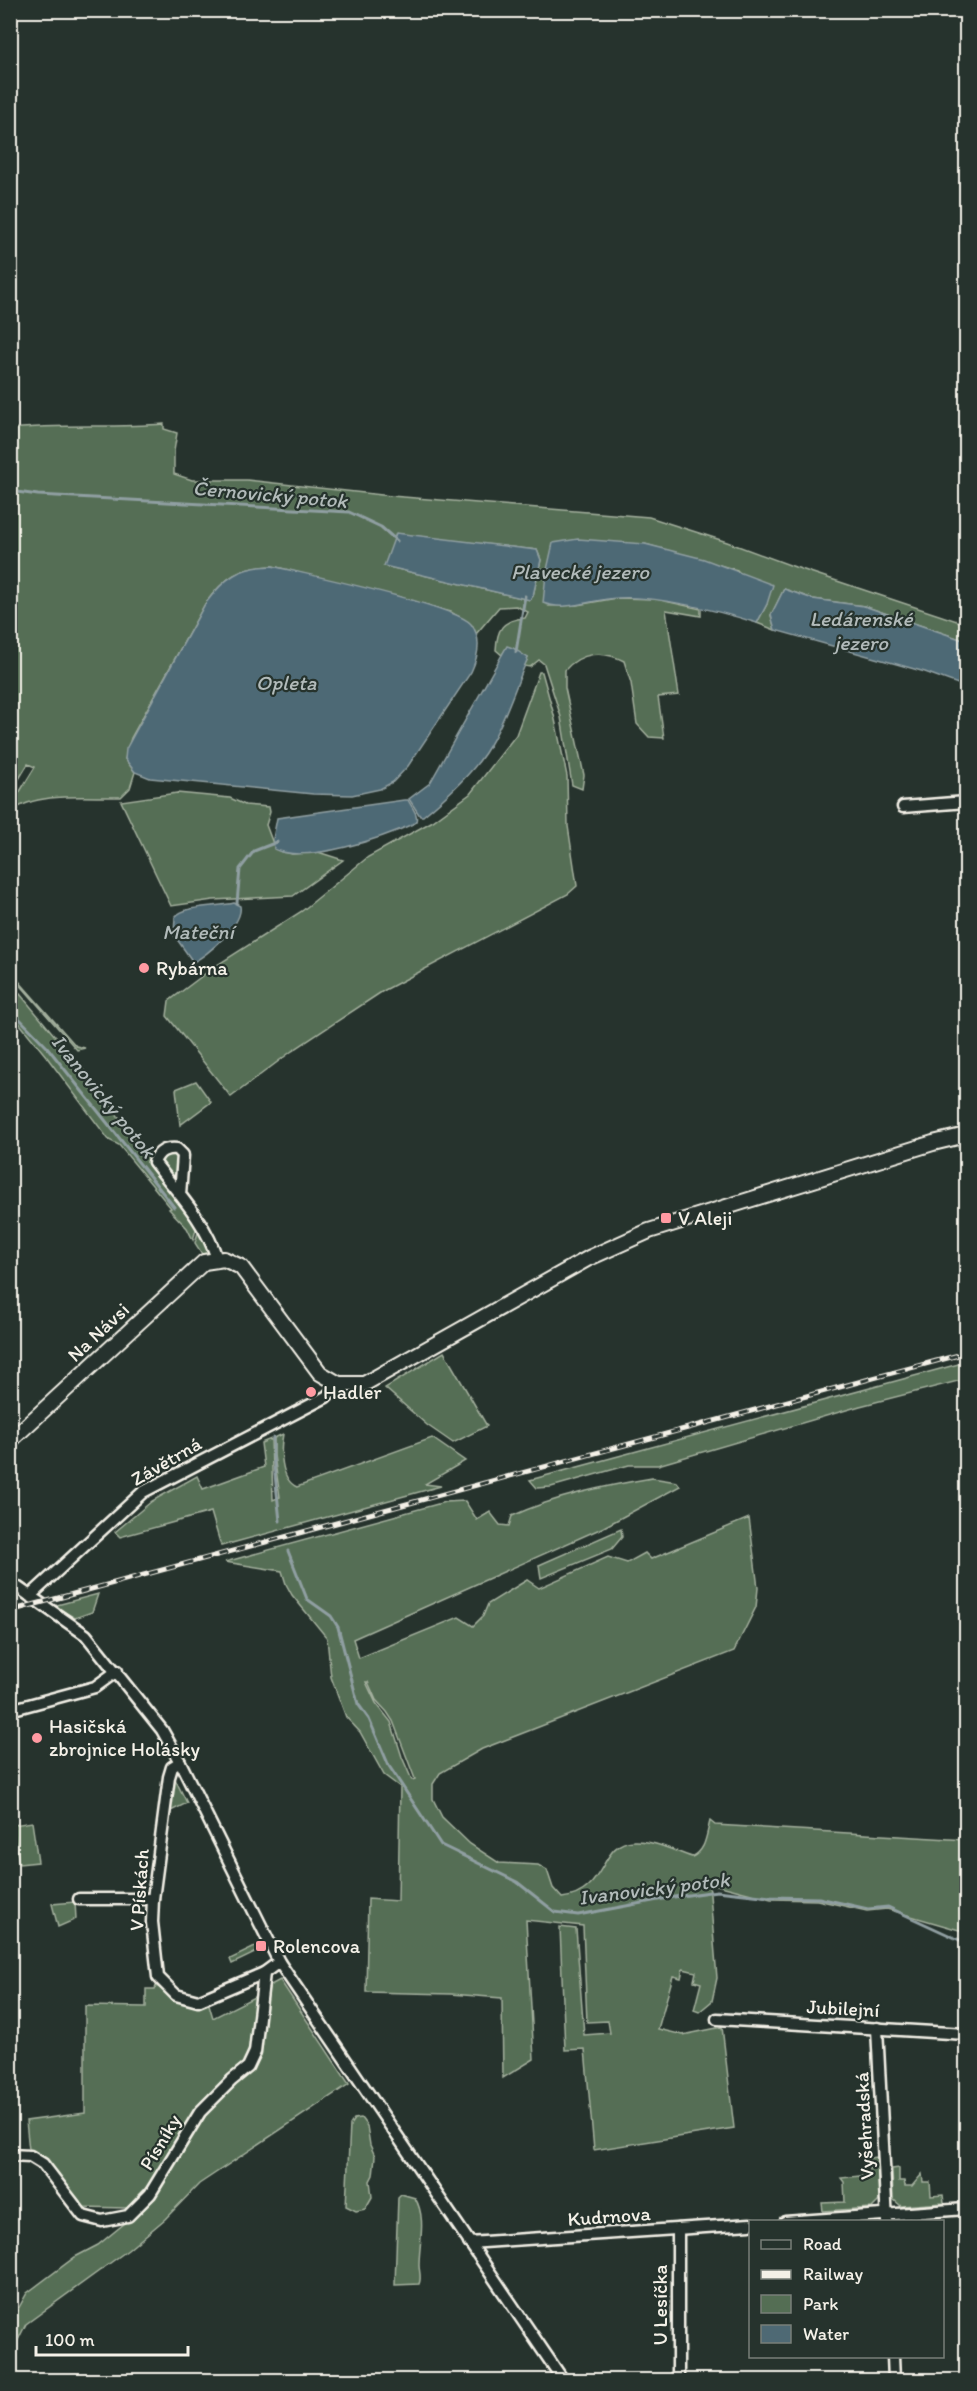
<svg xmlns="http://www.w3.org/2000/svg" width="977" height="2391" viewBox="0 0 977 2391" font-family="Itim,sans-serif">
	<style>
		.green { fill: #546e54; stroke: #a4b09e; stroke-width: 1.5; fill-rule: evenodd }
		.water { fill: #4e6974; stroke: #909fa2; stroke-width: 1.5 }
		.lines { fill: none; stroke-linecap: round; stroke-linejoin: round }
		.stream { stroke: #909fa2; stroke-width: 3 }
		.street-casing { stroke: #f4f1e8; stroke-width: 15 }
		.secondary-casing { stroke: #f4f1e8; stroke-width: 18 }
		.street { stroke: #26332d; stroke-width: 10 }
		.secondary { stroke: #26332d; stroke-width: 14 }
		.rail-casing { stroke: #f4f1e8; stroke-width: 5 }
		.rail { stroke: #26332d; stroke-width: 3; stroke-dasharray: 9; stroke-linecap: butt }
		.poi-dot { fill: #ff9aa2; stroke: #26332d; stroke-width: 2 }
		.labels { text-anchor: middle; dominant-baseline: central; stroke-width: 4.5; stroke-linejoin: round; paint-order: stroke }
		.poi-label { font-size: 20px; fill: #f4f1e8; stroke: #26332d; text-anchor: start }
		.street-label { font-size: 20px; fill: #f4f1e8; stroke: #26332d }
		.water-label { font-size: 21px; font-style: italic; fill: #b2bbba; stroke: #26332d }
	</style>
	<rect width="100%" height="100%" fill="#26332d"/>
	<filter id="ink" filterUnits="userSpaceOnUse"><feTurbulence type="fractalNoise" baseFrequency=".0167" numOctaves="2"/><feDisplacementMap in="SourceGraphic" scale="12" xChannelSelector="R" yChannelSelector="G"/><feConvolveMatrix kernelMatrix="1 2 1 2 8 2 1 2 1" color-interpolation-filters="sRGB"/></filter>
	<g filter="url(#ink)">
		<!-- green -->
		<g class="green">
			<path d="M164 424V429L177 433 174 451V474L192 480H247L391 496 649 517 727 542 795 567 966 624V641L864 606 813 599 784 589 771 615 775 630 757 623 767 604 737 570 645 544 550 606 577 605 617 598 656 599 701 609V616L666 610 679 695 658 697 664 738 649 737 637 724 631 683 624 661C603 650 581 652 565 670V688L584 775 582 789 572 785 561 717 544 664 539 660 530 667 524 666 528 658 507 647 502 655 496 650C497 629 502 620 525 618L528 612 516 606 499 607 476 634 473 626 451 612 273 566C239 567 225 577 205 604L131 738 125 759 135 772 130 788 121 797C87 798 37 791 11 812V806L35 767 28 764 11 792V429C62 424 113 428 164 424ZM422 537 537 550 541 560 533 596 530 600 384 566Z"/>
			<path d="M539 672H542L554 715 567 776 568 826 577 886 568 894 383 991 292 1051 231 1097 167 1016 169 1001 214 967 302 911 368 857 433 821 470 794 516 735Z"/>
			<path d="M177 793 230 798 245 805 269 807 270 812 266 825 275 849 292 854 318 852 343 860 293 896 213 900 171 906 121 801Z"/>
			<path d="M10 971 76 1046 85 1048 77 1050 11 974Z"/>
			<path d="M10 982 95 1084 197 1226 193 1240 187 1228 169 1209 171 1208 119 1145 109 1140 46 1056 11 1013Z"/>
			<path d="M196 1081 211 1102 180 1125 176 1089Z"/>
			<path d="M169 1153 174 1154 179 1161 177 1184 162 1163 164 1155Z"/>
			<path d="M199 1229 209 1248 207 1253 202 1254 195 1243Z"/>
			<path d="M444 1352 487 1426 453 1443 427 1425 385 1388Z"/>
			<path d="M966 1362V1379L860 1406 658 1465H629L551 1487 537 1488 530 1480Z"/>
			<path d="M283 1434C280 1449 280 1480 297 1487L432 1438 465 1461 425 1484 441 1486 221 1546 211 1512 120 1537 115 1532 152 1501 197 1476 203 1489 264 1467 261 1443 271 1439 273 1500 280 1497 274 1455V1438Z"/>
			<path d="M652 1478 677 1482 680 1486 602 1528 353 1639 359 1658 459 1617 473 1626 483 1616 488 1604 527 1580 539 1588 608 1557 627 1563 645 1553 651 1559 749 1518 758 1588 756 1607 734 1651 482 1749 440 1773 433 1784V1799L442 1817 470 1844 499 1863 538 1865 547 1870 553 1888 562 1898C608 1893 598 1842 634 1841 653 1840 674 1851 692 1857 706 1850 706 1836 710 1821L715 1825 966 1840V1932L887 1909 867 1911 817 1900 771 1899 709 1883 717 1978 712 2001 699 2012 694 2010 701 1983 694 1981 696 1972 683 1969 681 1978 673 1976 658 2029 683 2035 722 2027 734 2128 594 2150 585 2049 565 2050 560 1927 576 1929 584 2035 610 2033 608 2021 587 2022 583 1926 526 1920 534 2059 503 2078 502 1998 451 1994 366 1992 368 1899 398 1901 400 1787 384 1775 360 1732 346 1717 331 1677 327 1638 292 1595 286 1584 282 1571 225 1562 445 1502 465 1501 477 1520 490 1512 500 1525 509 1526 512 1516C556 1496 604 1486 652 1478ZM366 1682H368L376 1700 387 1712 393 1721 415 1779 412 1780 402 1757 391 1722 376 1703Z"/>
			<path d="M621 1529 622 1537 612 1549 541 1578 539 1565Z"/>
			<path d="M98 1594 92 1612 75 1618 59 1609 57 1605Z"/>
			<path d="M174 1777 187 1803 171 1811 174 1778Z"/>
			<path d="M32 1822 38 1862 19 1864 13 1825Z"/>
			<path d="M75 1902 76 1919 58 1927 52 1904Z"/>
			<path d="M257 1946 259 1951 232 1964 230 1959Z"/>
			<path d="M280 1980 349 2084 199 2184 165 2219 128 2250 26 2324 11 2354V2322L27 2293 75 2257 98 2245 130 2219 154 2196 207 2113 234 2084 251 2072 261 2053 269 1986Z"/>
			<path d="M156 1986C178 1996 182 2009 208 2001L213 2018 258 1995 251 2050 245 2063 230 2074 195 2111 153 2180 127 2208 82 2207 47 2160 29 2150 26 2121 85 2113V2006L146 2007V1989H155Z"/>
			<path d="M361 2118 367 2126 370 2145 375 2156 373 2175 370 2181 372 2197 365 2209 356 2211 346 2206 350 2125 354 2119Z"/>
			<path d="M877 2157 879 2201 872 2208 823 2211 822 2203 845 2202 844 2182 841 2178 869 2175V2158Z"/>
			<path d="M899 2168V2181H904L905 2186H912L922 2174 923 2182H930L931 2196 943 2195 944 2203 901 2206 893 2199 892 2169Z"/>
			<path d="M401 2194 415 2198C427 2218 419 2243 419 2265 419 2272 422 2277 419 2284L395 2285 398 2197Z"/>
		</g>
		<!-- water -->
		<g class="water">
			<path d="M396 533 537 550 541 560 533 596 530 600 384 566Z"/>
			<path d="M578 539 645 544 704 559 773 585 767 604 757 623C719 611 656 595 617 598 593 599 566 612 543 603L546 574 553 543Z"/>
			<path d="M272 566C305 574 455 605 471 624 483 639 478 657 471 672L408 766 393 782 380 789 352 795 313 794 150 778 135 772 125 759 126 749 205 604C225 577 239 567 272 566Z"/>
			<path d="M784 589 813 599 864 606 966 641V687L925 672 775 630 771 615Z"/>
			<path d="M507 646 513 648 528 658C514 689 504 724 485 753 469 777 445 798 423 816H420L409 799 430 783Z"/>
			<path d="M404 800H408C412 808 420 816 415 823 385 837 305 865 274 849L273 839 277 818Z"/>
			<path d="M234 903 240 906C244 923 207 956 193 962L174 935 175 917C185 905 218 907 234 903Z"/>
		</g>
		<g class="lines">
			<!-- stream -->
			<g class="stream">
				<path d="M10 491 38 495 349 512 381 527 397 541"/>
				<path d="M536 569 550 570"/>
				<path d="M516 652 525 596"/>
				<path d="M237 903 240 869 254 851 277 842"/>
				<path d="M10 1004 15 1014 47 1047 174 1207"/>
				<path d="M273 1437V1456L280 1521"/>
				<path d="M288 1551 307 1599 331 1616 338 1627 358 1704 369 1719 389 1766 441 1845 517 1882 555 1912 578 1915 674 1897 717 1891 771 1897 819 1898 868 1909 888 1907 966 1943"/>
			</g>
			<defs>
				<g id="street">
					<path d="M903 807 966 802"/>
					<path d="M180 1195 183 1155 177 1149C165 1148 159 1151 154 1162 177 1192 206 1222 217 1259"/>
					<path d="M10 1582 86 1635 162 1730 180 1762 279 1962 563 2380"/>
					<path d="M30 1596 143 1492 326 1397 339 1384"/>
					<path d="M10 1710 95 1687 117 1671"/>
					<path d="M180 1762 172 1767 169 1777 153 1899 152 1922 158 1977 176 1995 198 2001 264 1973"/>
					<path d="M79 1899H153"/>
					<path d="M717 2019 966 2034"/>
					<path d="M877 2028 887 2222"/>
					<path d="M10 2155 30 2156 43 2164 83 2216 102 2221 128 2216 150 2194 200 2112 232 2080 248 2067 255 2052 264 1973 279 1962"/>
					<path d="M785 2222 966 2209"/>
					<path d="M469 2243 750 2224"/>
					<path d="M893 2356 894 2380"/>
					<path d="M678 2380V2229"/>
				</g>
				<path id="secondary" d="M10 1441 204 1262 224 1259 241 1267 320 1373 339 1384H364L589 1258 649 1231 933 1143 966 1135"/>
			</defs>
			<!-- street casing -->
			<use href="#street" class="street-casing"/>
			<!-- secondary casing -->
			<use href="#secondary" class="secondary-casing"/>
			<!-- street -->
			<use href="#street" class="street"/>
			<!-- secondary -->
			<use href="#secondary" class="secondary"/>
			<defs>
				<path id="rail" d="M10 1611 966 1353"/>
			</defs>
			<!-- rail casing -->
			<use href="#rail" class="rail-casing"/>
			<!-- rail -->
			<use href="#rail" class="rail"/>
		</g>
	</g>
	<!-- markers -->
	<g class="poi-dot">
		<circle cx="144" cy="968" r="6"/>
		<rect x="660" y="1212" width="12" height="12" rx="3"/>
		<circle cx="311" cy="1392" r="6"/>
		<circle cx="37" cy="1738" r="6"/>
		<rect x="255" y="1940" width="12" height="12" rx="3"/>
	</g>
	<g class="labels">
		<!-- poi labels -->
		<g class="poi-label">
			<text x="156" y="968">Rybárna</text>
			<text x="678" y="1218">V Aleji</text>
			<text x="323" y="1392">Hadler</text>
			<text x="49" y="1726">Hasičská<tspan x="49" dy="23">zbrojnice Holásky</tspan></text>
			<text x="273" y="1946">Rolencova</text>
		</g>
		<!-- street labels -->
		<g class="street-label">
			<text transform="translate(98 1332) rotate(-43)">Na Návsi</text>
			<text transform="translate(166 1461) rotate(-30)">Závětrná</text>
			<text transform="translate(139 1890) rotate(-86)">V Pískách</text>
			<text transform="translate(843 2008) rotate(3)">Jubilejní</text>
			<text transform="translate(864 2126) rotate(-93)">Vyšehradská</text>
			<text transform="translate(160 2142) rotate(-59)">Písníky</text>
			<text transform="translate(609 2216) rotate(-4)">Kudrnova</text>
			<text transform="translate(660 2305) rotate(-90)">U Lesíčka</text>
		</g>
		<!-- water labels -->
		<g class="water-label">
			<text transform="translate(270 494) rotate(5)">Černovický potok</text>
			<text x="580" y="571">Plavecké jezero</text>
			<text x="861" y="618">Ledárenské<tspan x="861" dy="24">jezero</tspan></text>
			<text x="286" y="682">Opleta</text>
			<text x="198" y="931">Mateční</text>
			<text transform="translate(104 1096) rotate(51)">Ivanovický potok</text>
			<text transform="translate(654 1888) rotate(-7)">Ivanovický potok</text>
		</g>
	</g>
	<!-- margin -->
	<rect width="977" height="2391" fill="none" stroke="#26332d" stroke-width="36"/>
	<rect x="18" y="18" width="941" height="2355" fill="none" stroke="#f4f1e8" stroke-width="2" filter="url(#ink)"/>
	<!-- legend -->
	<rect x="749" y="2220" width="195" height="138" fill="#26332d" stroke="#787f78" stroke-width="1.5"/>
	<rect x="761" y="2240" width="30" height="9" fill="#26332d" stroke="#787f78" stroke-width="1.5"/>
	<text x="803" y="2250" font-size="18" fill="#f4f1e8">Road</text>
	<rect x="761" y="2270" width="30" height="9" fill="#f4f1e8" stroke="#787f78" stroke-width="1.5"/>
	<text x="803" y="2280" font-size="18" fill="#f4f1e8">Railway</text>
	<rect x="761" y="2295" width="30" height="18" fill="#546e54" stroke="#787f78" stroke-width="1.5"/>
	<text x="803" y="2310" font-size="18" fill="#f4f1e8">Park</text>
	<rect x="761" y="2325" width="30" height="18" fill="#4e6974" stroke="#787f78" stroke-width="1.5"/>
	<text x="803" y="2340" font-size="18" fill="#f4f1e8">Water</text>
	<!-- scale -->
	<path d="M36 2346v9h152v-9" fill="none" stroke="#f4f1e8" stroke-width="3"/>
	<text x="45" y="2346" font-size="18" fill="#f4f1e8" stroke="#26332d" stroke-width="4.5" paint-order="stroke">100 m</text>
</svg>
